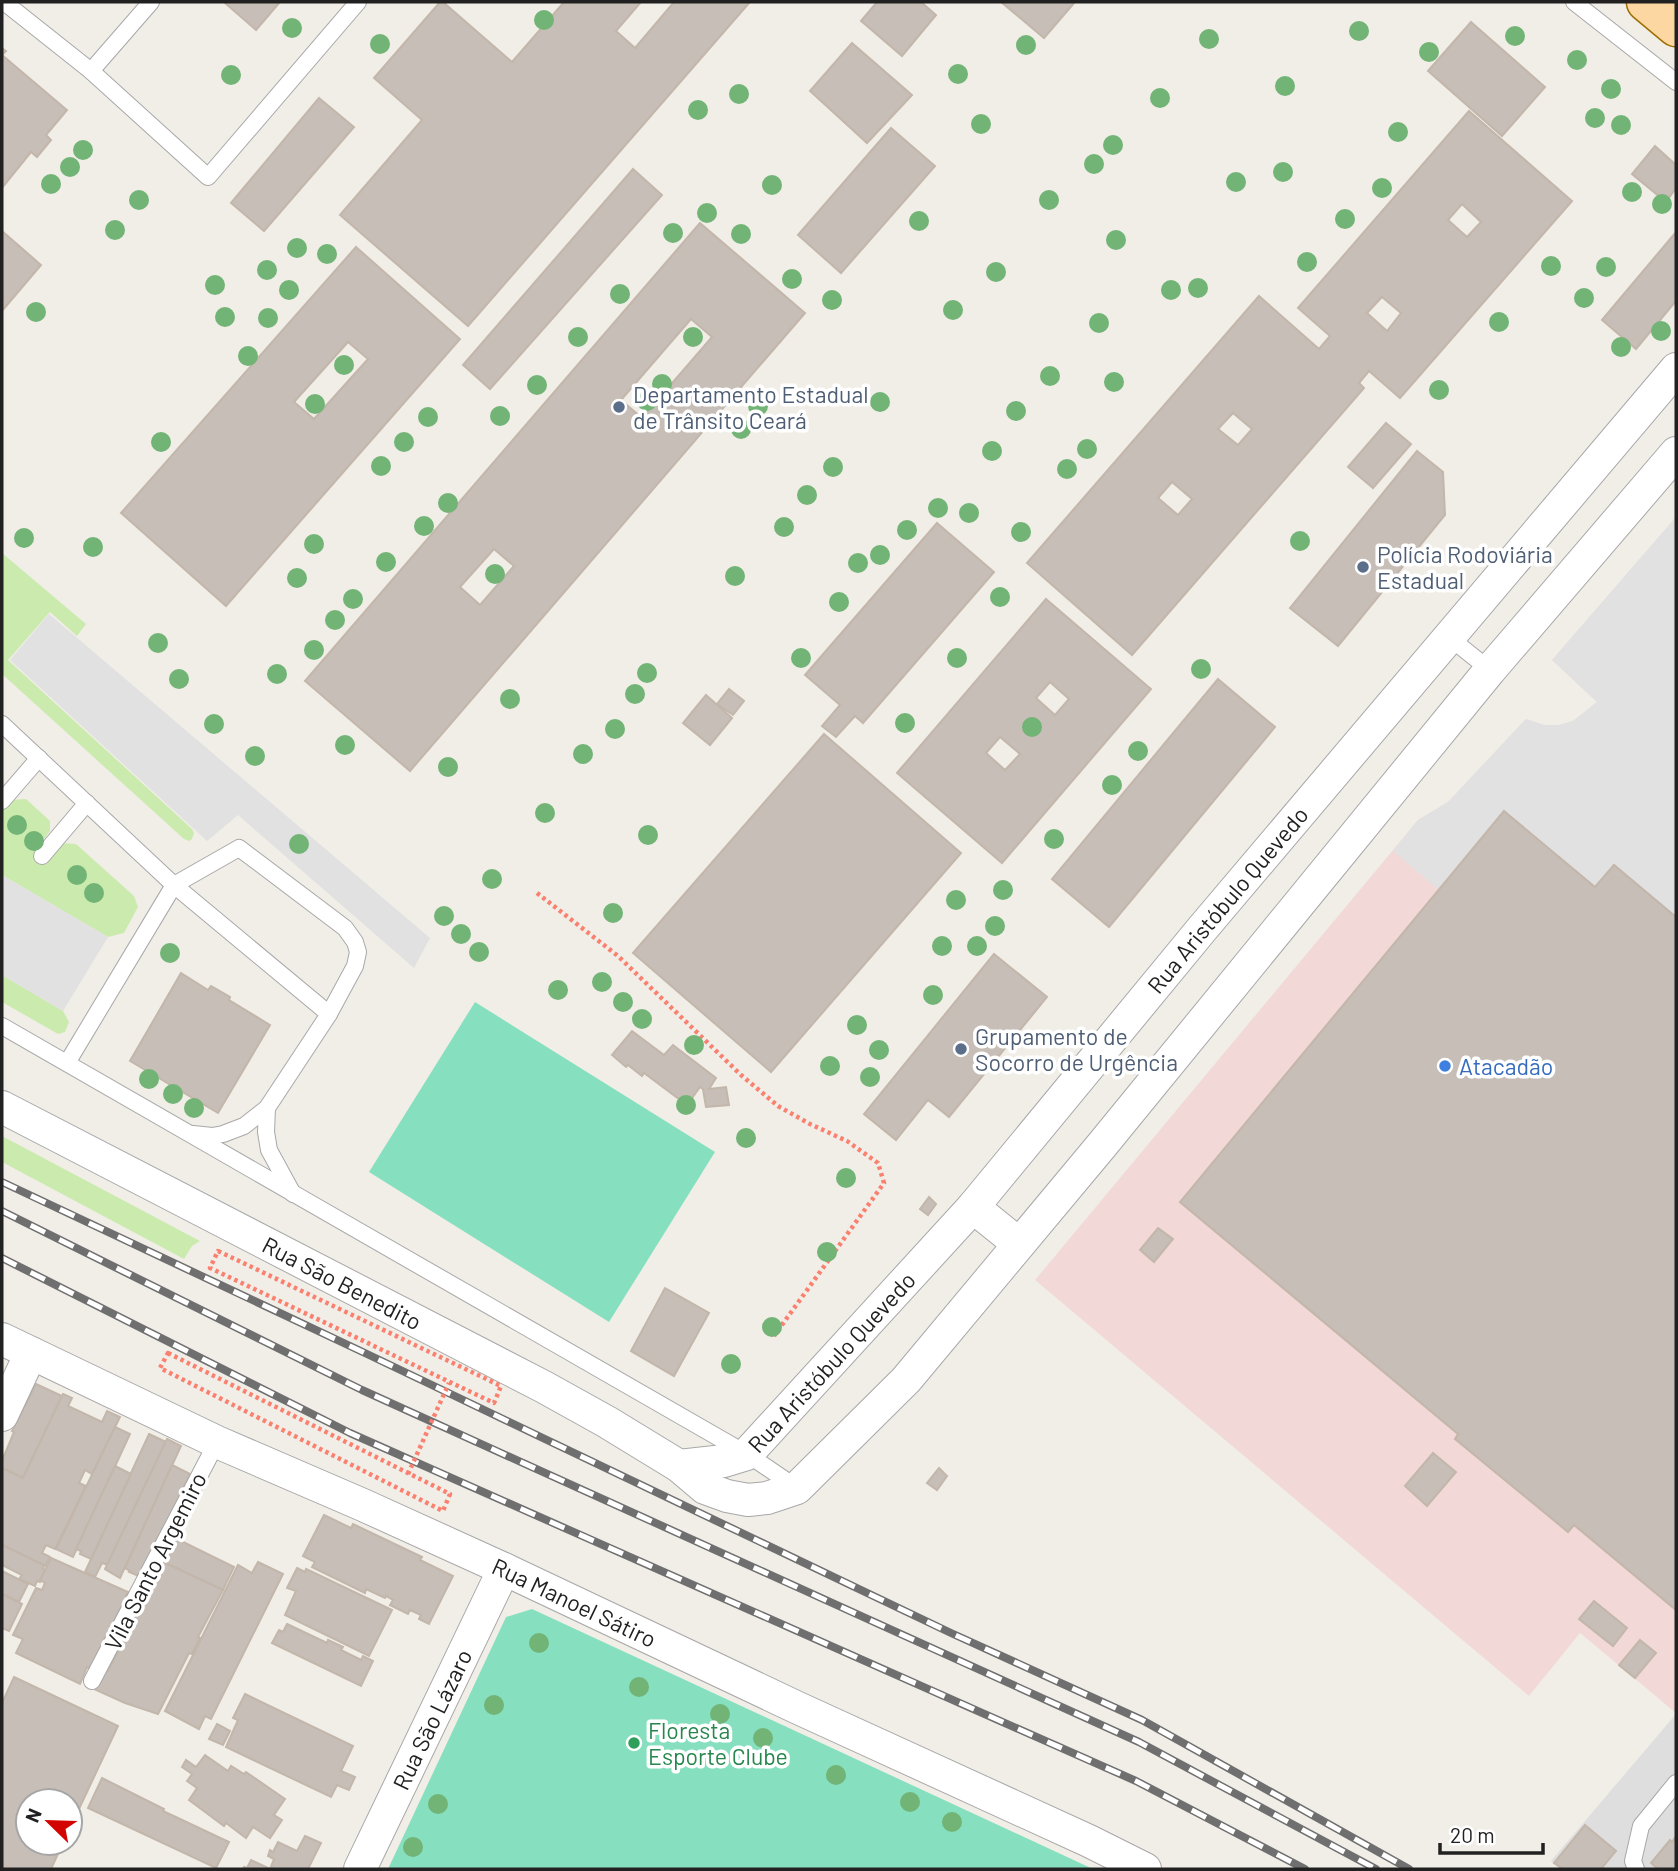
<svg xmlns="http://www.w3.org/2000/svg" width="1678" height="1871" viewBox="0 0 1678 1871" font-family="Barlow,sans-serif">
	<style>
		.residential { fill: #dfdede }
		.commercial { fill: #f2d9d7 }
		.grass { fill: #cbebae }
		.pitch { fill: #86e0bf }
		.parking { fill: #e1e1e1 }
		.building { fill: #c6beb7; stroke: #c3b6aa; stroke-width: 2; fill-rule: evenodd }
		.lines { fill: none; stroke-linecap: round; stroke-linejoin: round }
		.service-casing { stroke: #a8a8a8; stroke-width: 18 }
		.minor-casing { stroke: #a8a8a8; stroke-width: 34 }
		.primary-casing { stroke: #9e6d00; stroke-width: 41 }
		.path { stroke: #fa8170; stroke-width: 4.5; stroke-dasharray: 3.5 3.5; stroke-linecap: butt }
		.service { stroke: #fff; stroke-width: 16 }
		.minor { stroke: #fff; stroke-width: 32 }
		.primary { stroke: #fcd7a2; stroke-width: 38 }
		.rail-casing { stroke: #6f6f6f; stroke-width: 8 }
		.rail { stroke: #fff; stroke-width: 5; stroke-dasharray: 16; stroke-linecap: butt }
		.path-bridge { stroke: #fa8170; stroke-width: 4.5; stroke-dasharray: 3.5 3.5; stroke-linecap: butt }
		.tree { fill: #72b376 }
		.service-dot { fill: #5c6f8a; stroke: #fff; stroke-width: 2.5 }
		.shop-dot { fill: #3f7fe0; stroke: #fff; stroke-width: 2.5 }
		.leisure-dot { fill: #2e9e5b; stroke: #fff; stroke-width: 2.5 }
		.labels { text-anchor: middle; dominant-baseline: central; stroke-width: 7; stroke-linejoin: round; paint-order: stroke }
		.service-label { font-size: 23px; fill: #4e5e75; stroke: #fff; text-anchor: start }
		.street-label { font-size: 23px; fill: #212121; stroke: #fff }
		.shop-label { font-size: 23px; fill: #366cbe; stroke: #fff; text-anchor: start }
		.leisure-label { font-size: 23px; fill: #27864d; stroke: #fff; text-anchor: start }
	</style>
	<rect width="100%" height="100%" fill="#f1eee8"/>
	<!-- residential -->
	<path class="residential" d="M1676 1714V1869H1561L1551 1861Z"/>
	<!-- commercial -->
	<path class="commercial" d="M1676 517V1713L1580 1633 1529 1696 1035 1280 1418 820 1448 802 1526 719 1544 725H1559L1573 721 1597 702 1552 660Z"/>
	<!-- grass -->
	<g class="grass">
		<path d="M2 553 86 624 77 636 50 612 8 660 192 829 194 833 192 839 189 841 184 839 2 674Z"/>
		<path d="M26 799 50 821V831L33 854 46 864 62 843 76 844 134 896 138 907 124 933 108 937 2 875V810L10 800Z"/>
		<path d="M2 975 63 1011 69 1022 65 1032 58 1034 2 1002Z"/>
		<path d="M2 1136 200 1241 192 1246 184 1259 2 1162Z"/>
	</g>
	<!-- pitch -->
	<g class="pitch">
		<path d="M475 1002 715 1152 609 1322 369 1172Z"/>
		<path d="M532 1609 1093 1869H388L506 1617Z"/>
	</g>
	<!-- parking -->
	<g class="parking">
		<path d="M1676 517V954L1504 811 1438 889 1393 851 1418 820 1448 802 1526 719 1544 725H1559L1573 721 1597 702 1552 660Z"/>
		<path d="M49 614 430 938 414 968 238 815 207 841 10 660Z"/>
		<path d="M2 875 108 937 63 1011 2 975Z"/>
	</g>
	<!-- building -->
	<g class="building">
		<path d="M227 2H280L256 30 225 3Z"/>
		<path d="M440 2H443L512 62 564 2H641L616 31 635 48 674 2H750L468 326 340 215 422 120 374 78Z"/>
		<path d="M877 2H921L936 15 902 56 861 21Z"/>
		<path d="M1001 2H1075L1044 38Z"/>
		<path d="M1471 22 1545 87 1502 136 1428 71Z"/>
		<path d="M852 43 912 95 867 143 810 91Z"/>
		<path d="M2 48 6 51 2 55 67 110 46 135 51 140 37 157 31 152 2 188Z"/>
		<path d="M319 98 354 127 264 231 231 203Z"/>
		<path d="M1469 111 1572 201 1400 398 1369 371 1359 383 1364 388 1132 655 1027 563 1259 296 1319 349 1330 336 1298 308ZM1462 204 1481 222 1467 237 1448 220ZM1382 297 1401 313 1387 331 1367 313ZM1233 413 1252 429 1238 445 1218 429ZM1172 482 1192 499 1178 515 1158 498Z"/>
		<path d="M891 128 935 166 841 273 798 235Z"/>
		<path d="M1655 146 1676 165V188L1666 202 1632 174Z"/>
		<path d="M633 169 662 195 490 389 463 365Z"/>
		<path d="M700 223 805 313 410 771 305 681ZM691 319 712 337 642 418 621 400ZM494 549 514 566 480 605 460 587Z"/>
		<path d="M2 231 41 265 2 311Z"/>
		<path d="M1676 232V301L1636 349 1602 320Z"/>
		<path d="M356 247 460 339 226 606 121 513ZM348 342 368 359 314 419 294 402Z"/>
		<path d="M1386 423 1411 444 1373 488 1348 467Z"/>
		<path d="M1417 451 1443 472 1445 515 1338 646 1290 608Z"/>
		<path d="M937 523 994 572 863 723 855 716 836 737 822 726 840 705 805 675Z"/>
		<path d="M1046 599 1151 689 1002 863 897 773ZM1050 682 1069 699 1055 715 1036 698ZM1000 737 1020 754 1005 770 986 753Z"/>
		<path d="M1218 679 1275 727 1109 927 1052 879Z"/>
		<path d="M729 689 744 701 733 715 717 704Z"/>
		<path d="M706 695 732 718 710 745 683 723Z"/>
		<path d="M824 734 961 853 771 1072 633 953Z"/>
		<path d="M1504 811 1595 887 1614 865 1676 917V1610L1574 1525 1568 1532 1455 1439 1458 1434 1180 1202Z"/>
		<path d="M994 954 1047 997 949 1117 928 1100 896 1140 864 1114Z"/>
		<path d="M181 973 208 990 211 986 230 997 229 1000 270 1025 218 1113 130 1061Z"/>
		<path d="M632 1031 664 1055 673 1045 716 1078 709 1089 726 1087 729 1105 706 1107 703 1089 700 1087 687 1105 644 1073 642 1076 628 1065 626 1067 612 1055Z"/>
		<path d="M929 1197 936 1204 928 1215 920 1209Z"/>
		<path d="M1158 1228 1173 1239 1154 1262 1140 1250Z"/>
		<path d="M665 1288 709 1313 674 1376 631 1351Z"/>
		<path d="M36 1384 62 1396 23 1478 2 1468V1461L14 1432 12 1431Z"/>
		<path d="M63 1394 72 1398 68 1406 102 1422 107 1411 120 1417 92 1474 85 1470 79 1483 86 1486 55 1549 46 1545 42 1553 50 1557 45 1566 2 1545V1468L23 1478Z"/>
		<path d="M115 1427 130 1434 73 1557 56 1549Z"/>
		<path d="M149 1434 166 1442 108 1565 102 1563 95 1577 85 1572Z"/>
		<path d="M167 1439 181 1446 120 1578 105 1569Z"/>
		<path d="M1433 1453 1456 1472 1427 1506 1405 1486Z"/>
		<path d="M172 1465 190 1474 141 1577 129 1572 130 1571 125 1568Z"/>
		<path d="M115 1466 131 1474 91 1559 80 1554 81 1551 76 1549Z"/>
		<path d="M939 1468 947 1476 937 1490 927 1483Z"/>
		<path d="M324 1515 351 1528 353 1524 422 1557 420 1560 453 1576 429 1624 419 1619 421 1615 410 1610 408 1614 390 1605 393 1600 386 1596 385 1598 366 1589 365 1593 312 1567 315 1562 303 1556Z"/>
		<path d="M175 1538 234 1567 223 1590 163 1562Z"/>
		<path d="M2 1545 44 1565 43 1569 45 1570 42 1577 40 1582 37 1581 35 1586 19 1579 22 1575 2 1565Z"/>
		<path d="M51 1558 128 1592 99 1653 90 1669 87 1667 80 1684 16 1653 23 1639 13 1635 36 1588 42 1590 45 1583 40 1580Z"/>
		<path d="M163 1562 223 1590 198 1637 200 1638 192 1654 189 1653 158 1714 125 1703 92 1688 104 1669 108 1671Z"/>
		<path d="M258 1562 283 1574 211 1719 205 1716 199 1729 165 1711 238 1565 252 1573Z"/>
		<path d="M297 1568 305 1572 306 1569 392 1610 369 1656 285 1615 296 1591 287 1588Z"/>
		<path d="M2 1571 28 1584 19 1602 2 1594Z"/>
		<path d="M2 1594 22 1604 9 1631 2 1628Z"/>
		<path d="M1594 1601 1627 1628 1613 1646 1579 1619Z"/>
		<path d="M287 1624 327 1643 328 1640 343 1647 341 1650 361 1660 363 1656 373 1661 361 1686 272 1643 279 1630 283 1632Z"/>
		<path d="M1640 1640 1656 1653 1635 1678 1619 1665Z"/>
		<path d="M14 1677 118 1726 70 1828V1801H28V1843H63L51 1869H2V1703Z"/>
		<path d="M245 1694 353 1746 341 1771 355 1777 349 1790 337 1785 331 1797 226 1747 238 1720 233 1718Z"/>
		<path d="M217 1724 230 1731 223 1745 209 1739Z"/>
		<path d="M205 1755 228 1771 231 1766 244 1774 246 1772 285 1799 274 1815 282 1820 270 1838 253 1827 246 1838 226 1823 224 1826 189 1800 197 1788 187 1781 192 1774 182 1767 186 1760 196 1767Z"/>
		<path d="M102 1778 164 1809 163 1811 229 1842 216 1868 88 1808Z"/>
		<path d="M1585 1825 1616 1851 1601 1869H1563L1554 1863Z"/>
		<path d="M305 1836 321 1843 308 1869H243L244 1867 247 1868 251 1860 270 1869 274 1859 268 1856 270 1850 273 1852 278 1842 297 1851Z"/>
		<path d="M1676 1836V1869H1658L1651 1863 1670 1840 1672 1842Z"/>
	</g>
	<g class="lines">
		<defs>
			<g id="service">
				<path d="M4 2 91 71 208 177 358 2"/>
				<path d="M1574 2 1676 82"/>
				<path d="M91 71 151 2"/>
				<path d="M1450 638 1490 670"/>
				<path d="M2 724 174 885 239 848 345 928 355 942 358 952 355 966 329 1014 267 1108 244 1126 223 1134 212 1136 193 1134"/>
				<path d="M2 801 39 758"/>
				<path d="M42 856 87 803"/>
				<path d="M2 1026 747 1454 797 1488"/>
				<path d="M67 1063 174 885 329 1014"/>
				<path d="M267 1108 266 1132 269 1150 293 1194"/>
				<path d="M92 1681 217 1442"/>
				<path d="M1636 1869 1633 1861 1641 1826 1676 1783"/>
			</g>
			<g id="minor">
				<path id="s1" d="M2 1107 544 1387 607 1422 679 1466 705 1488 727 1496 748 1500 767 1498 797 1488 906 1380 1102 1145 1490 670 1676 453"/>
				<path d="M973 1207 1019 1244"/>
				<path id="s2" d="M2 1339 217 1442 363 1505 504 1569 798 1708 1089 1841 1145 1869"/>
				<path d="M2 1415 31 1353"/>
				<path id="s3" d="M679 1466 724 1461 747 1454 973 1207 1202 929 1676 369"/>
				<path id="s4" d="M360 1869 504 1569"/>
			</g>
			<path id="primary" d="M1646 2 1676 27"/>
		</defs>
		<!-- service casing -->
		<use href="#service" class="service-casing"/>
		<!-- minor casing -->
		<use href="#minor" class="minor-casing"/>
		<!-- primary casing -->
		<use href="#primary" class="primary-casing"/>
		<!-- path -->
		<g class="path">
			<path d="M537 893 618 956 741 1075 778 1106 810 1124 847 1141 878 1163 884 1183 774 1336"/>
			<path d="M218 1251 501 1386 494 1403 210 1268Z"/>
			<path d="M168 1353 450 1494 443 1511 160 1368Z"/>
		</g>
		<!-- service -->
		<use href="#service" class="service"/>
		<!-- minor -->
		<use href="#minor" class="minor"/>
		<!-- primary -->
		<use href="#primary" class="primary"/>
		<defs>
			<g id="rail">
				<path d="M2 1182 367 1354 951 1633 1142 1720 1409 1869"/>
				<path d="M2 1211 362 1390 1139 1742 1376 1869"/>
				<path d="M2 1258 350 1433 1136 1781 1305 1869"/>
			</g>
		</defs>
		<!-- rail casing -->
		<use href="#rail" class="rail-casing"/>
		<!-- rail -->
		<use href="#rail" class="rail"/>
		<!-- path-bridge -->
		<path class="path-bridge" d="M408 1474 449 1383"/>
	</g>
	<!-- trees -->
	<g class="tree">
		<circle cx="544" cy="20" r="10"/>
		<circle cx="292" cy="28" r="10"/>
		<circle cx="1359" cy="31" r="10"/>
		<circle cx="1515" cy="36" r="10"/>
		<circle cx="1209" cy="39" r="10"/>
		<circle cx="380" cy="44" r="10"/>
		<circle cx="1026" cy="45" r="10"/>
		<circle cx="1429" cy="52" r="10"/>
		<circle cx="1577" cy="60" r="10"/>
		<circle cx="958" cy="74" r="10"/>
		<circle cx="231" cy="75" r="10"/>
		<circle cx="1285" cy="86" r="10"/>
		<circle cx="1611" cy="89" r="10"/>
		<circle cx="739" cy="94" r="10"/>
		<circle cx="1160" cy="98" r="10"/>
		<circle cx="698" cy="110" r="10"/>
		<circle cx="1595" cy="118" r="10"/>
		<circle cx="981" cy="124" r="10"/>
		<circle cx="1621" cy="125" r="10"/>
		<circle cx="1398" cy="132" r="10"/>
		<circle cx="1113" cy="145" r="10"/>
		<circle cx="83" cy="150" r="10"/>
		<circle cx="1094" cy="164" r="10"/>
		<circle cx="70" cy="167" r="10"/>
		<circle cx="1283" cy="172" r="10"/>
		<circle cx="1236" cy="182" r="10"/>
		<circle cx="51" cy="184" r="10"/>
		<circle cx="772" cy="185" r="10"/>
		<circle cx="1382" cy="188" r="10"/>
		<circle cx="1632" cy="192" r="10"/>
		<circle cx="139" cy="200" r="10"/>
		<circle cx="1049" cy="200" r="10"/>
		<circle cx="1662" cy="204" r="10"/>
		<circle cx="707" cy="213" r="10"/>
		<circle cx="1345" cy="219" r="10"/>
		<circle cx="919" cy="221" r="10"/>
		<circle cx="115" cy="230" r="10"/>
		<circle cx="673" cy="233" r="10"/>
		<circle cx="741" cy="234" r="10"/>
		<circle cx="1116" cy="240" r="10"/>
		<circle cx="297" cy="248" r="10"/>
		<circle cx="327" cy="254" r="10"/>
		<circle cx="1307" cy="262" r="10"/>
		<circle cx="1551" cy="266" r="10"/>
		<circle cx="1606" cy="267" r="10"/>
		<circle cx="267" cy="270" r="10"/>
		<circle cx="996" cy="272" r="10"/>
		<circle cx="792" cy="279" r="10"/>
		<circle cx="215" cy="285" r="10"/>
		<circle cx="1198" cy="288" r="10"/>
		<circle cx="289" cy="290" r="10"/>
		<circle cx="1171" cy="290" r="10"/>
		<circle cx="620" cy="294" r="10"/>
		<circle cx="1584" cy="298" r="10"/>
		<circle cx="832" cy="300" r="10"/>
		<circle cx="953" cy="310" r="10"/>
		<circle cx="36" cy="312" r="10"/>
		<circle cx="225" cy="317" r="10"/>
		<circle cx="268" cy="318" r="10"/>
		<circle cx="1499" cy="322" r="10"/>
		<circle cx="1099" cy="323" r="10"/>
		<circle cx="1661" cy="331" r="10"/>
		<circle cx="578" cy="337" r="10"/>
		<circle cx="693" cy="337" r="10"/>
		<circle cx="1621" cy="347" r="10"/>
		<circle cx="248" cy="356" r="10"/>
		<circle cx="344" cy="365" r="10"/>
		<circle cx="1050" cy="376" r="10"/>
		<circle cx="1114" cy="382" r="10"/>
		<circle cx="662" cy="384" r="10"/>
		<circle cx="537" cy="385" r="10"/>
		<circle cx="1439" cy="390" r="10"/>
		<circle cx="647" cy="401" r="10"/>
		<circle cx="880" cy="402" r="10"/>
		<circle cx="315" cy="404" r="10"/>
		<circle cx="758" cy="406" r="10"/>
		<circle cx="1016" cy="411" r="10"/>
		<circle cx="500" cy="416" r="10"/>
		<circle cx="428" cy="417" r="10"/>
		<circle cx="741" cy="429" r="10"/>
		<circle cx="161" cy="442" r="10"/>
		<circle cx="404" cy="442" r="10"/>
		<circle cx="1087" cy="449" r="10"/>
		<circle cx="992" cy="451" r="10"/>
		<circle cx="381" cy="466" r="10"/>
		<circle cx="833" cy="467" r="10"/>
		<circle cx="1067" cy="469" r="10"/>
		<circle cx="807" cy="495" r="10"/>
		<circle cx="448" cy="503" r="10"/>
		<circle cx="938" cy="508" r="10"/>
		<circle cx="969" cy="513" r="10"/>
		<circle cx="424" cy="526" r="10"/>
		<circle cx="784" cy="527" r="10"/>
		<circle cx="907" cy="530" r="10"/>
		<circle cx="1021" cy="532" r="10"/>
		<circle cx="24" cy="538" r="10"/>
		<circle cx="1300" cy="541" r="10"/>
		<circle cx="314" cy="544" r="10"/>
		<circle cx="93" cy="547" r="10"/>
		<circle cx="880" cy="555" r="10"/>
		<circle cx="386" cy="562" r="10"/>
		<circle cx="858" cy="563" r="10"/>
		<circle cx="495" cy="574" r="10"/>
		<circle cx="735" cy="576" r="10"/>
		<circle cx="297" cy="578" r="10"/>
		<circle cx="1000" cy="597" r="10"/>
		<circle cx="353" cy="599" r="10"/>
		<circle cx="839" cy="602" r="10"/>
		<circle cx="335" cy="620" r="10"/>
		<circle cx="158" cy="643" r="10"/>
		<circle cx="314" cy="650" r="10"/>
		<circle cx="801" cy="658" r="10"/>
		<circle cx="957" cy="658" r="10"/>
		<circle cx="1201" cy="669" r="10"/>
		<circle cx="647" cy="673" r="10"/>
		<circle cx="277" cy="674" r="10"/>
		<circle cx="179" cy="679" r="10"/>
		<circle cx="635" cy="694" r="10"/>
		<circle cx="510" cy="699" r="10"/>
		<circle cx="905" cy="723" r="10"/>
		<circle cx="214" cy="724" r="10"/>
		<circle cx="1032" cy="727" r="10"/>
		<circle cx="615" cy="729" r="10"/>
		<circle cx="345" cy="745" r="10"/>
		<circle cx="1138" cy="751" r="10"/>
		<circle cx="583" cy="754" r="10"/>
		<circle cx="255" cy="756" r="10"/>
		<circle cx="448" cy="767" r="10"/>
		<circle cx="1112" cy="785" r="10"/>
		<circle cx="545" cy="813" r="10"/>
		<circle cx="17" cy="825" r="10"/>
		<circle cx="648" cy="835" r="10"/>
		<circle cx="1054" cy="839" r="10"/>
		<circle cx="34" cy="841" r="10"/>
		<circle cx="299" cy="844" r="10"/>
		<circle cx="77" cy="875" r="10"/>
		<circle cx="492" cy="879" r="10"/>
		<circle cx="1003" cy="890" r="10"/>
		<circle cx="94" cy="893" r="10"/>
		<circle cx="956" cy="900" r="10"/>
		<circle cx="613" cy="913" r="10"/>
		<circle cx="444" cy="916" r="10"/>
		<circle cx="995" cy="926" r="10"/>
		<circle cx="461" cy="934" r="10"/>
		<circle cx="942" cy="946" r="10"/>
		<circle cx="977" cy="946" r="10"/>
		<circle cx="479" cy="952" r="10"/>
		<circle cx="170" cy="953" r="10"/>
		<circle cx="602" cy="982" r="10"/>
		<circle cx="558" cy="990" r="10"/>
		<circle cx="933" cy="995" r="10"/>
		<circle cx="623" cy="1002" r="10"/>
		<circle cx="642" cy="1019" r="10"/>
		<circle cx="857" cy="1025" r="10"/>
		<circle cx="694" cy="1045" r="10"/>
		<circle cx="879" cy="1050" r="10"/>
		<circle cx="830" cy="1066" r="10"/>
		<circle cx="870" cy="1077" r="10"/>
		<circle cx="149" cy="1079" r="10"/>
		<circle cx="173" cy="1094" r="10"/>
		<circle cx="686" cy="1105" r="10"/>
		<circle cx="194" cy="1108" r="10"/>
		<circle cx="746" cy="1138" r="10"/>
		<circle cx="846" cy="1178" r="10"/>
		<circle cx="827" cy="1252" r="10"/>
		<circle cx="772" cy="1327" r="10"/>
		<circle cx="731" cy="1364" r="10"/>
		<circle cx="539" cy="1643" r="10"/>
		<circle cx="639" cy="1687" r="10"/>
		<circle cx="494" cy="1705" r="10"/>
		<circle cx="720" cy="1714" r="10"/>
		<circle cx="763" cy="1738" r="10"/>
		<circle cx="836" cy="1775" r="10"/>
		<circle cx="910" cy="1802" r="10"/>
		<circle cx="438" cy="1804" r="10"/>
		<circle cx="952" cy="1822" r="10"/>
		<circle cx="413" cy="1847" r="10"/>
	</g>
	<!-- markers -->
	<g class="service-dot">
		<circle cx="619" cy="407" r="7"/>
		<circle cx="1363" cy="567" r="7"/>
		<circle cx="961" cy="1049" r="7"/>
	</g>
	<circle class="shop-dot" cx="1445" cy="1066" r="7"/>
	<circle class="leisure-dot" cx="634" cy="1743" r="7"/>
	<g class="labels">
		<!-- service labels -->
		<g class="service-label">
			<text x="633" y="394">Departamento Estadual<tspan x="633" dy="26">de Trânsito Ceará</tspan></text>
			<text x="1377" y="554">Polícia Rodoviária<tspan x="1377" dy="26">Estadual</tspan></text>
			<text x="975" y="1036">Grupamento de<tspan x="975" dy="26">Socorro de Urgência</tspan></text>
		</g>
		<!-- street labels -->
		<g class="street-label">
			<text stroke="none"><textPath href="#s3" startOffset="803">Rua Aristóbulo Quevedo</textPath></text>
			<text stroke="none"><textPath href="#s1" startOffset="383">Rua São Benedito</textPath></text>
			<text stroke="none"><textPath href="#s3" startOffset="194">Rua Aristóbulo Quevedo</textPath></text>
			<text transform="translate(155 1561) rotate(-63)">Vila Santo Argemiro</text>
			<text stroke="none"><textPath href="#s2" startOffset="630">Rua Manoel Sátiro</textPath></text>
			<text stroke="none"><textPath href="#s4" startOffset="166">Rua São Lázaro</textPath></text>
		</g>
		<!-- shop labels -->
		<g class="shop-label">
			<text x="1459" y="1066">Atacadão</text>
		</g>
		<!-- leisure labels -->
		<g class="leisure-label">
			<text x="648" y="1730">Floresta<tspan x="648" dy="26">Esporte Clube</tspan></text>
		</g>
	</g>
	<!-- border -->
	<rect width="1678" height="1871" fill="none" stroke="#212121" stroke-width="7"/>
	<!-- north arrow -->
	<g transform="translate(49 1822) rotate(293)"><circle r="33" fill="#ffffff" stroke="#a6a6a6" stroke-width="2"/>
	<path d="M0-5L12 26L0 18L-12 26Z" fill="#d20500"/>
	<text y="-10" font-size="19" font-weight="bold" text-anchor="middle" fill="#212121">N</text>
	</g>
	<!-- scale -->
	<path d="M1440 1843v10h103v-10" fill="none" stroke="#212121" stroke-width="3.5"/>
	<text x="1450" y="1843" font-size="21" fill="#212121" stroke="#ffffff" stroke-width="5" paint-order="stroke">20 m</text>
</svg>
